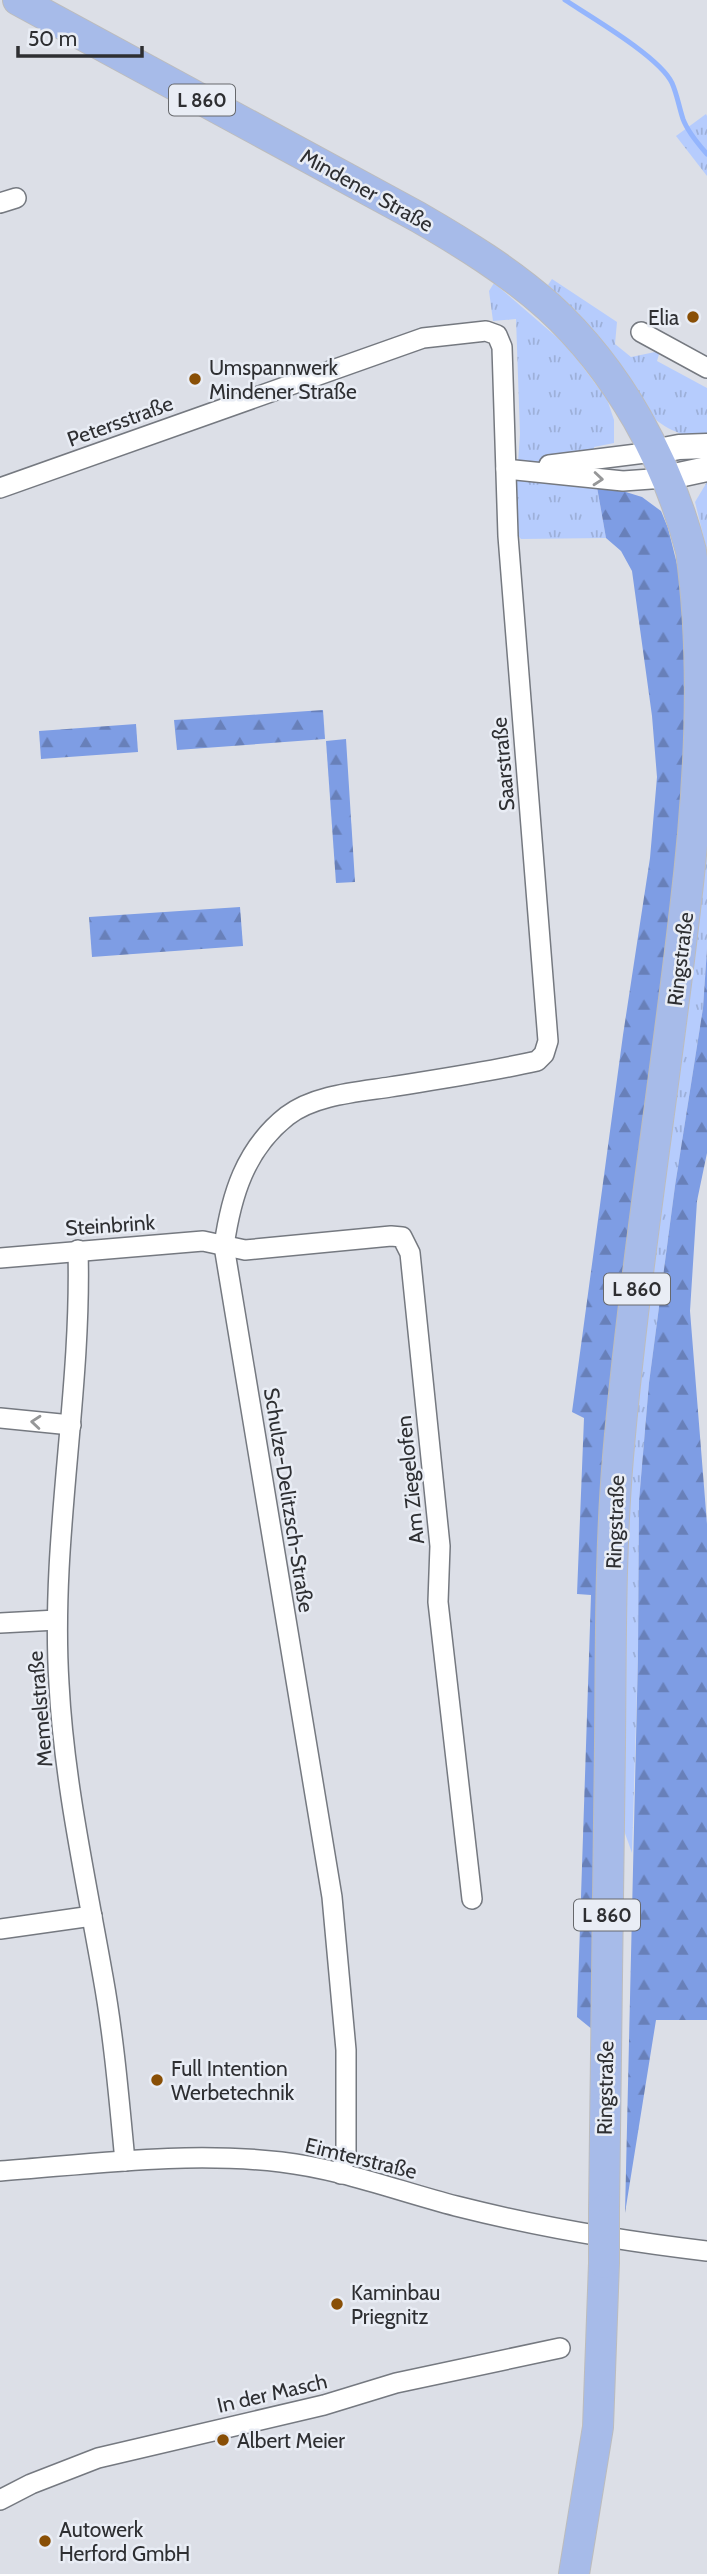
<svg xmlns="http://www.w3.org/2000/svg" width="707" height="2574" viewBox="0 0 707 2574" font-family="Cabin,sans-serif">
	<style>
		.grass { fill: url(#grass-tufts) }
		.forest { fill: url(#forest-firs) }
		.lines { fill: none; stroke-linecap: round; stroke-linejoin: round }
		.stream { stroke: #94b5fd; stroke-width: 5 }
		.minor-casing { stroke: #757980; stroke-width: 22 }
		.tertiary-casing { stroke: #757980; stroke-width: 27 }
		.primary-casing { stroke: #bcbcbd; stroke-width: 32 }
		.minor { stroke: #fff; stroke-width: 19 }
		.tertiary { stroke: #fff; stroke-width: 24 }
		.primary { stroke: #a7bbe9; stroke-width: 30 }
		.primary-bridge-casing { stroke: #bcbcbd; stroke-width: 32; stroke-linecap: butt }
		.primary-bridge { stroke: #a7bbe9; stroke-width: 30 }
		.oneway { stroke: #969798 }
		.poi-dot { fill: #894f06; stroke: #e9edf5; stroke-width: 2.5 }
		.labels { text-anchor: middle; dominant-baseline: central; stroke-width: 5; stroke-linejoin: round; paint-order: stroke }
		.shield { fill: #e9edf5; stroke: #66686c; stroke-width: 2 }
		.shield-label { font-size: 19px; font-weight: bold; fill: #2e2f32 }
		.street-label { font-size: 21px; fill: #2e2f32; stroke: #e9edf5 }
		.poi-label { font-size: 21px; fill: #2e2f32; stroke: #e9edf5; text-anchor: start }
	</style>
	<defs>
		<pattern id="grass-tufts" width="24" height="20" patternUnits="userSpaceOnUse" patternTransform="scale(1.75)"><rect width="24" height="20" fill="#b6ccfd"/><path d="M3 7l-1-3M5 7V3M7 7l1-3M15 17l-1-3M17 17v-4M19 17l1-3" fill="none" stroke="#9db0d9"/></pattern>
		<pattern id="forest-firs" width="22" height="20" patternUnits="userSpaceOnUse" patternTransform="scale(1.75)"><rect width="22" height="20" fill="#7e9de4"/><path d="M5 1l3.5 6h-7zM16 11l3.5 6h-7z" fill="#6880b9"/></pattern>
	</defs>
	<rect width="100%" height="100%" fill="#dcdfe7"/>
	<!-- grass -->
	<g class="grass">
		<path d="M706 114 707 116V176L676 136Z"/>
		<path d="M552 279 617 322 615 344 631 357 660 351 657 361 707 388V439C682 436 666 430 648 413L579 321V314L548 285Z"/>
		<path d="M494 283 567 346 607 399 614 420V443L594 447 597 487 606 538 521 539 516 533 515 506 520 434 516 319 493 321 489 291Z"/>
		<path d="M707 482V551L695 502Z"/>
		<path d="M707 830V949L703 1008 675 1186 649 1383 639 1501 638 1655 632 1853 622 1825 625 1571 633 1408Z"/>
	</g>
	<!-- forest -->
	<g class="forest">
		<path d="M597 487 613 488 642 497 661 511 668 528 686 600 687 772 655 1068 593 2030 577 2017 591 1595 577 1594 584 1418 572 1412 623 1035 650 858 657 777 652 716 632 571 621 551 606 538Z"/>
		<path d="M323 710 325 739 177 750 174 720Z"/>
		<path d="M136 724 138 752 41 759 39 731Z"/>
		<path d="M346 739 355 882 336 883 326 741Z"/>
		<path d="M240 907 243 946 92 957 89 917Z"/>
		<path d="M707 949V1153L697 1201 690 1311 707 1524V2020H656L625 2213 638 1655 639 1501 649 1383 675 1186 703 1008Z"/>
	</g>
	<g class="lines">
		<!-- stream -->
		<path class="stream" d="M565 0C591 17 660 57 672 83 677 94 679 107 683 119 687 130 699 145 707 154"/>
		<defs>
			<g id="minor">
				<path d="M0 203 16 198"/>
				<path d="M641 332 707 368"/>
				<path d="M549 465 653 452"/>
				<path d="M506 469 623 481 665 478"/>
				<path d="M0 488 423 338 486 331 497 335 502 347 508 536 548 1041 544 1054 537 1061C488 1072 439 1079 390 1087 357 1092 314 1095 287 1116 245 1149 231 1196 224 1246L332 1897 346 2050V2151L341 2174"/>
				<path d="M78 1250C82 1395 50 1539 59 1684 64 1782 86 1880 103 1977 114 2038 119 2099 125 2161"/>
				<path d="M0 1258 203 1241 245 1250 391 1236 402 1237 410 1253 440 1546 438 1602 472 1899"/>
				<path d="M0 1418 71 1425"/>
				<path d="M0 1623 57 1620"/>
				<path d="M0 1929 92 1916"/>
				<path d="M0 2171C93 2164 187 2151 281 2162 341 2169 398 2191 456 2206 539 2227 622 2241 707 2251"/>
				<path d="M0 2500 31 2484 98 2458 324 2405 396 2383 560 2348"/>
			</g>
			<g id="tertiary">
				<path d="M653 452 679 447 707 446"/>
				<path d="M665 478 707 469"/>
			</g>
			<g id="primary">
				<path d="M18 0 418 217C463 243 510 272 549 307 618 370 668 461 691 551 707 667 699 793 685 910 664 1092 634 1274 618 1457 610 1552 611 1648 610 1744 608 1899 606 2055 604 2210"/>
				<path d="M574 2574 598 2427 604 2263"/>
			</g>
		</defs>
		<!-- minor casing -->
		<use href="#minor" class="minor-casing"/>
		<!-- tertiary casing -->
		<use href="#tertiary" class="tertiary-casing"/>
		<!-- primary casing -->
		<use href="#primary" class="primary-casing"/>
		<!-- minor -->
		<use href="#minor" class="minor"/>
		<!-- tertiary -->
		<use href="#tertiary" class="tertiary"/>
		<!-- primary -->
		<use href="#primary" class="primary"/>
		<defs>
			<path id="primary-bridge" d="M604 2210V2263"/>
		</defs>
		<!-- primary-bridge casing -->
		<use href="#primary-bridge" class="primary-bridge-casing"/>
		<!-- primary-bridge -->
		<use href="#primary-bridge" class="primary-bridge"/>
	</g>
	<!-- one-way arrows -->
	<defs><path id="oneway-chevron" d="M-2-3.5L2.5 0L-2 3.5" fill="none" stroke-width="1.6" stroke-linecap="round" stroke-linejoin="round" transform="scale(1.75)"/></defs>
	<g class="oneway">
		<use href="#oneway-chevron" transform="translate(598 479) rotate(5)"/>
		<use href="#oneway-chevron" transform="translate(36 1422) rotate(-175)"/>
	</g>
	<!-- markers -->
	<g class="poi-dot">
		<circle cx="693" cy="317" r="7"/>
		<circle cx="195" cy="379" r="7"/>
		<circle cx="157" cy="2080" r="7"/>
		<circle cx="337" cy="2304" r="7"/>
		<circle cx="223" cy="2440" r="7"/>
		<circle cx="45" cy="2541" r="7"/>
	</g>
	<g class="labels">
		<!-- shield labels -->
		<g class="shield">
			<rect x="169" y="84.5" width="66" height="31" rx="5"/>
			<rect x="604" y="1273.5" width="66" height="31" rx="5"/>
			<rect x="574" y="1899.5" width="66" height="31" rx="5"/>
		</g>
		<g class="shield-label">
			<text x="202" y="100">L 860</text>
			<text x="637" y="1289">L 860</text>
			<text x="607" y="1915">L 860</text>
		</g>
		<!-- street labels -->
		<g class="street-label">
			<text transform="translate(367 190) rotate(29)">Mindener Straße</text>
			<text transform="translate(120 421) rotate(-20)">Petersstraße</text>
			<text transform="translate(503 764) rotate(-95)">Saarstraße</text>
			<text transform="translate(680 959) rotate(-83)">Ringstraße</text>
			<text transform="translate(110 1225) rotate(-4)">Steinbrink</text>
			<text transform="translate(410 1480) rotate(-96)">Am Ziegelofen</text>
			<text transform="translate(289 1500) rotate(81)">Schulze-Delitzsch-Straße</text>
			<text transform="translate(615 1522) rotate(-88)">Ringstraße</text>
			<text transform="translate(40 1709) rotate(-95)">Memelstraße</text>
			<text transform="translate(605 2088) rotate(-89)">Ringstraße</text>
			<text transform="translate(361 2158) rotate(14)">Eimterstraße</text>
			<text transform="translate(272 2393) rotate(-13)">In der Masch</text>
		</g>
		<!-- poi labels -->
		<g class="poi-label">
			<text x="679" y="317" text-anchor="end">Elia</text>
			<text x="209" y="367">Umspannwerk<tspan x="209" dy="24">Mindener Straße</tspan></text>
			<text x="171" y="2068">Full Intention<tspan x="171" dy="24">Werbetechnik</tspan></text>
			<text x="351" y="2292">Kaminbau<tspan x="351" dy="24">Priegnitz</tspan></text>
			<text x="237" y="2440">Albert Meier</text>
			<text x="59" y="2529">Autowerk<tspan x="59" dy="24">Herford GmbH</tspan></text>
		</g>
	</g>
	<!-- scale -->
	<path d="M18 46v10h124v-10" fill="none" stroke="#2e2f32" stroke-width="3.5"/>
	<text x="28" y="46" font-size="21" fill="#2e2f32" stroke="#e9edf5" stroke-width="5" paint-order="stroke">50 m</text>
</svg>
